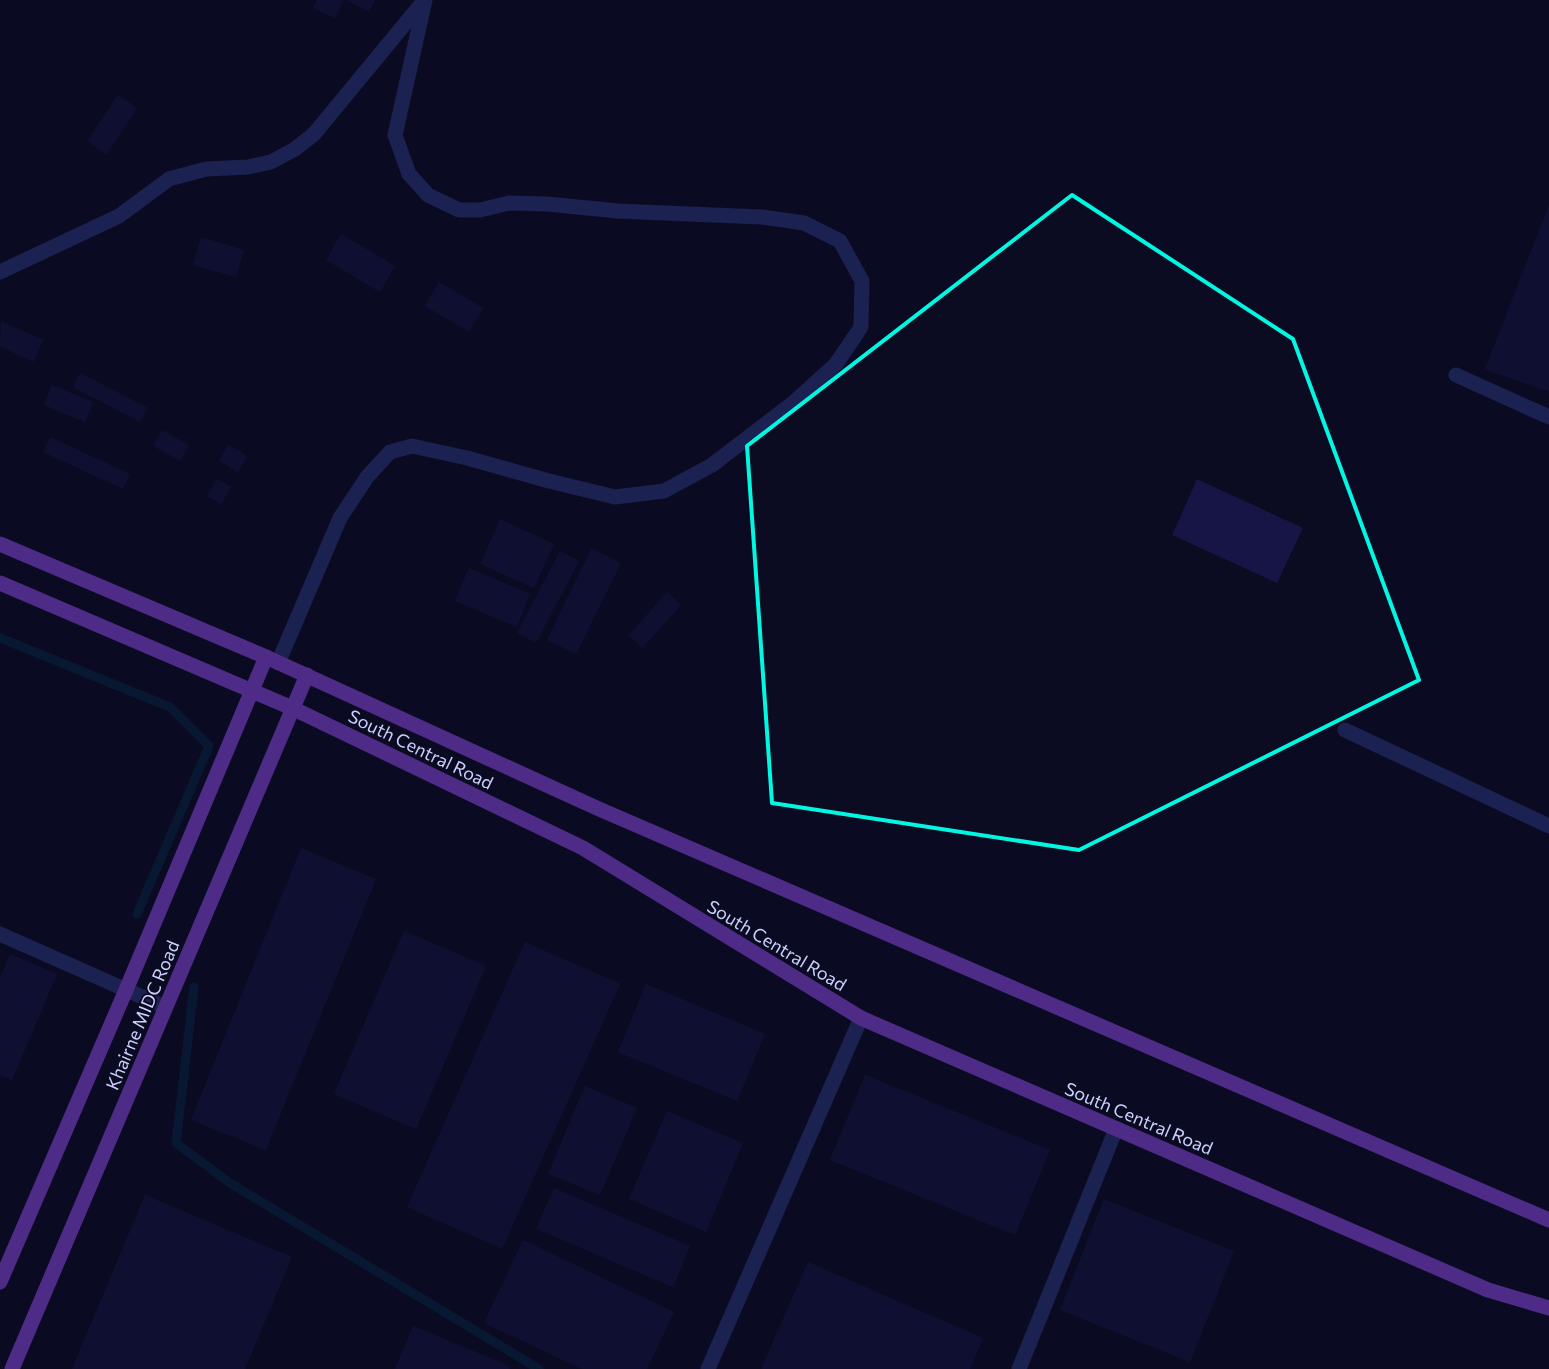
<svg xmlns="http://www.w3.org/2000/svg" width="1549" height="1369" viewBox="0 0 1549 1369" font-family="Commissioner,sans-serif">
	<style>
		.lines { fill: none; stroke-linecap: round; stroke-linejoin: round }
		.stream { stroke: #062946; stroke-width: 9 }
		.building { fill: #161545 }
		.minor { stroke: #303d87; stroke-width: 15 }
		.major { stroke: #9e53ff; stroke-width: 15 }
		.marked { fill: none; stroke: #00f7e1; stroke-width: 4; stroke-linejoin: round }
		.labels { text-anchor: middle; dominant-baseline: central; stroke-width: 4; stroke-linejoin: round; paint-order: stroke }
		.street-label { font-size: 18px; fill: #ccd0ff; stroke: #0b0b22 }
	</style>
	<rect width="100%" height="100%" fill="#0b0b22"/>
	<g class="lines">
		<!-- stream -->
		<g class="stream">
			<path d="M0 638 170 707 209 746 137 914"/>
			<path d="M194 987 176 1143 230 1183 539 1369"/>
		</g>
	</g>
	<!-- building -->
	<g class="building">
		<path d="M317 0H344L335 18 313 8Z"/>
		<path d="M347 0H375L369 12Z"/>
		<path d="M118 95 137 108 106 155 87 141Z"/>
		<path d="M1549 205V392L1485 369Z"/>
		<path d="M341 234 395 266 380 292 326 260Z"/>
		<path d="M201 237 244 250 236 277 193 265Z"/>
		<path d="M439 282 483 308 469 332 425 306Z"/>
		<path d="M1 321 43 340 33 362 0 346Z"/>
		<path d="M80 373 148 408 140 422 73 387Z"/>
		<path d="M52 385 93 402 85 422 44 405Z"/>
		<path d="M162 430 189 445 181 461 153 446Z"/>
		<path d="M50 437 130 474 123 489 43 452Z"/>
		<path d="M228 444 247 456 238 472 219 461Z"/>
		<path d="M217 479 231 487 221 504 207 496Z"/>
		<path d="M1197 479 1303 528 1277 583 1172 535Z"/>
		<path d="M500 519 554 544 534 588 480 564Z"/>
		<path d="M592 548 621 563 576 654 547 640Z"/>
		<path d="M560 551 579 561 536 643 517 633Z"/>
		<path d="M469 568 530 594 517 627 455 601Z"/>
		<path d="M667 592 681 605 642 648 629 635Z"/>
		<path d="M301 848 376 879 266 1150 191 1120Z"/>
		<path d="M404 931 486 966 416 1129 334 1094Z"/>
		<path d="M525 942 620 984 502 1249 407 1207Z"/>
		<path d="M10 954 57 974 12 1080 0 1075V978Z"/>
		<path d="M646 984 765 1034 737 1101 618 1052Z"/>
		<path d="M865 1075 1050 1150 1015 1235 830 1160Z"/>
		<path d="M585 1086 637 1108 600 1195 548 1174Z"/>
		<path d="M667 1111 743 1143 706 1232 629 1199Z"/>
		<path d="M554 1188 690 1246 673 1287 536 1229Z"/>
		<path d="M145 1195 292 1257 245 1369H72Z"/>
		<path d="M1104 1199 1234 1251 1190 1362 1060 1310Z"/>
		<path d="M523 1240 674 1312 647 1369H582L484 1323Z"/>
		<path d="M808 1262 983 1338 970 1369H761Z"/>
		<path d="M413 1326 510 1366 509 1369H395Z"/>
	</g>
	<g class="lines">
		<!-- minor -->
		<g class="minor">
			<path d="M0 272 119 216 169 179 206 169 248 167 271 162 295 149 314 134 423 2"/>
			<path d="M1456 375 1549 417"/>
			<path d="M278 663 340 518 367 477 390 452 412 446 467 458 549 481 615 497 664 491 712 465 793 403 836 364 861 327 862 281 840 241 804 223 762 217 618 211 547 204 509 203 480 210H459L428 195 409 174 395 135 425 0"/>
			<path d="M1345 730 1549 826"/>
			<path d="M0 934 165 1007"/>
			<path d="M708 1369 861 1018"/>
			<path d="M1019 1369 1116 1129"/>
		</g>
		<!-- major -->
		<g class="major">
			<path d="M0 544 266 657 599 809 1549 1220"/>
			<path d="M0 583 292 708 583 848 861 1018 1488 1290 1549 1308"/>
			<path d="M0 1282 126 990 266 657"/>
			<path d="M12 1369 307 675"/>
		</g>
	</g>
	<!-- marked area -->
	<path d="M0 0H1549V1369H0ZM1072 195 1293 339 1419 680 1079 850 772 803 747 446Z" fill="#0b0b22" fill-opacity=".55" fill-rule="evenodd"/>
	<path class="marked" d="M1072 195 1293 339 1419 680 1079 850 772 803 747 446Z"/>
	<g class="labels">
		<!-- street labels -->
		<g class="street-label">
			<text transform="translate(421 749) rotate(26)">South Central Road</text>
			<text transform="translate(777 945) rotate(31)">South Central Road</text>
			<text transform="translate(142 1015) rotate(-67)">Khairne MIDC Road</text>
			<text transform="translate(1139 1118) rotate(23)">South Central Road</text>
		</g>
	</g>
</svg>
